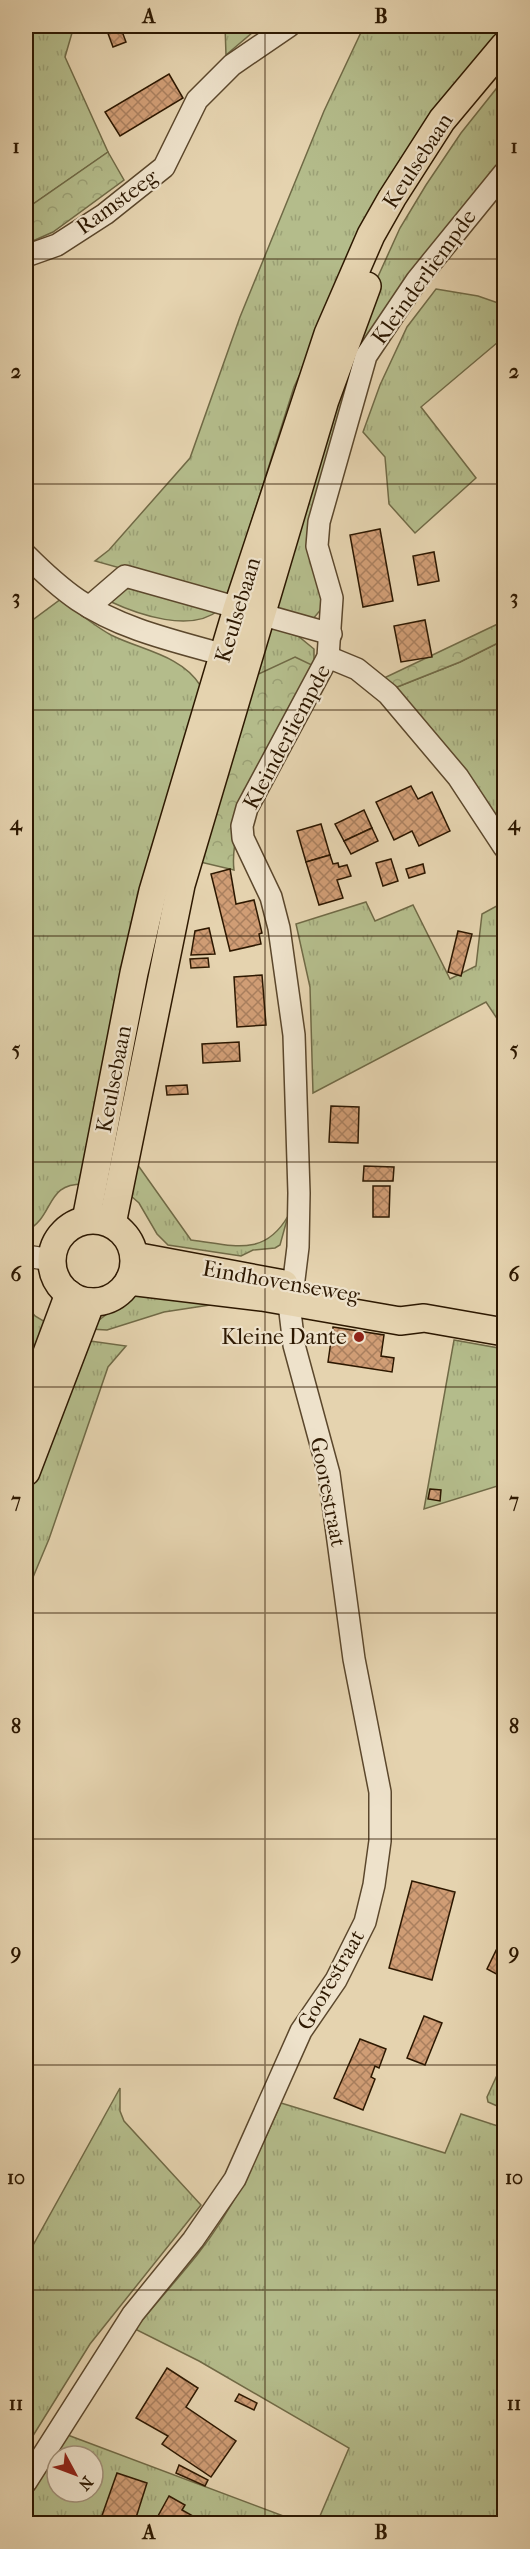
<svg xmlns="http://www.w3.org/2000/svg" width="530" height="2549" viewBox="0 0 530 2549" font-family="'IM FELL French Canon',serif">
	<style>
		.grass { fill: url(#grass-tufts); stroke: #706a46; stroke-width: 1.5; fill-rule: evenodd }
		.forest { fill: url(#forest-crowns); stroke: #706a46; stroke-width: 1.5 }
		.building { fill: url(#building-cross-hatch); stroke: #2d1801; stroke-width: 1.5 }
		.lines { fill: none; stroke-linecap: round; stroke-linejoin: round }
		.minor-casing { stroke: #5b472c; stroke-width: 24 }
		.major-casing { stroke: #2d1801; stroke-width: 30 }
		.minor { stroke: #eee2cb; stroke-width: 21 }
		.major { stroke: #e5d3af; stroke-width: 27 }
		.grid { fill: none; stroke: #2d1801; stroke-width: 1.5; stroke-opacity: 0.55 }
		.poi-dot { fill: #8f2418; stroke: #eee2cb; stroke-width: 2 }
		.labels { text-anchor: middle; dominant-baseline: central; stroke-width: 4.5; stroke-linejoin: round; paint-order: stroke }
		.street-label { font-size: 22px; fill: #2d1801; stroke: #eee2cb }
		.poi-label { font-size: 22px; fill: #2d1801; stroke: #eee2cb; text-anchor: end }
		.neatline { fill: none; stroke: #2d1801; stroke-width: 2 }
		.grid-label { font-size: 20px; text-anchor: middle; font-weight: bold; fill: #2d1801 }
	</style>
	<defs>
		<pattern id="grass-tufts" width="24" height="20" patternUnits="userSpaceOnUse" patternTransform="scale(1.5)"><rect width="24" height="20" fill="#b4bc8b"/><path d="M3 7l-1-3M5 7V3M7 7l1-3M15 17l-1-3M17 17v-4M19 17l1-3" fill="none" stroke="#9ba176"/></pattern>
		<pattern id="forest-crowns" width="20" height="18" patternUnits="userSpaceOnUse" patternTransform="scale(1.5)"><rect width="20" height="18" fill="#b4bc8b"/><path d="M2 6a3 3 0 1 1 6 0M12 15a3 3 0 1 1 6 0" fill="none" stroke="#9ba176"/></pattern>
		<pattern id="building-cross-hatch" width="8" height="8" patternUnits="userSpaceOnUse" patternTransform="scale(1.5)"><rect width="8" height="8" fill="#d09d75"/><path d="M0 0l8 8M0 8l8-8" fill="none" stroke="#a97f5e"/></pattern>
	</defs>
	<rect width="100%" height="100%" fill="#e5d3af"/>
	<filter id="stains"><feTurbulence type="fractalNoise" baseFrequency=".00333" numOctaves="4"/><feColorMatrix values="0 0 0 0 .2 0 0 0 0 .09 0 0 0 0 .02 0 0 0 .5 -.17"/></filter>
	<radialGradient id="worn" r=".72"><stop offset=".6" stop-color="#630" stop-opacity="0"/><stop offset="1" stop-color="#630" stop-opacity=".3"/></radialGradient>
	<!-- grass -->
	<g class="grass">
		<path d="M26 26H74L65 57 108 152 26 209Z"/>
		<path d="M225 26H260L226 55Z"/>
		<path d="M364 26H504V38L316 340 294 387 227 598 95 561 109 550 190 458 240 317 324 111Z"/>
		<path d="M504 79V161L400 291 314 505 323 607 312 620 270 613 366 303 400 228 426 185 461 133Z"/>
		<path d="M436 289 478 296 504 305V337L421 407 476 478 415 533 389 504 385 457 363 432 380 385 407 327Z"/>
		<path d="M132 588 219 610C191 633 139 615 109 601L126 589Z"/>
		<path d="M61 599C77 612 93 625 111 635 141 650 181 655 200 685L86 1184C44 1182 56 1216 26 1231V1184L33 1156 26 1157V625Z"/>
		<path d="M266 626 298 636 314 649V666L250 678Z"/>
		<path d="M504 640V834C478 779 433 734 392 689L460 662Z"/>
		<path d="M366 902 375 921 413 905 450 979 476 966 482 914 504 902V1029L486 1002 313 1093 310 987 296 924Z"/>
		<path d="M130 1154 191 1240C232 1245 264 1258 288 1216L280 1245 275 1248 253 1250 241 1256 168 1245 157 1234 139 1203 131 1196Z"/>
		<path d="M140 1287 223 1303 164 1312 107 1330 90 1329C105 1311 126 1305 140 1287Z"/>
		<path d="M26 1305 35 1316 47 1323 26 1395Z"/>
		<path d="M83 1340 126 1346 108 1367 49 1539 26 1594V1487Z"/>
		<path d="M454 1340 504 1349V1484L424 1509Z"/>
		<path d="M504 2060V2109L488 2102 487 2097Z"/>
		<path d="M120 2088V2111L124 2121 201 2205 90 2344 31 2439 26 2424V2258Z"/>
		<path d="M281 2103 445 2153 461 2114 504 2128V2523H317L349 2448 199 2361 135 2329C155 2304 177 2280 197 2255 233 2210 258 2156 281 2103Z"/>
		<path d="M65 2434 302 2523H26V2502ZM57 2456H93V2492H57Z"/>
	</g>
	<!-- forest -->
	<g class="forest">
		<path d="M108 152 124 180 53 232 26 244V209Z"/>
		<path d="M504 621V640L460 662 392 689 382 679Z"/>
		<path d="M295 657 314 666C288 718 227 814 234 870L196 861 250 678Z"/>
	</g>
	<!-- building -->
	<g class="building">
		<path d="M114 26H120L126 42 113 47 106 28Z"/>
		<path d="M169 74 183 98 120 136 105 112Z"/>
		<path d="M380 529 393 601 363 607 350 535Z"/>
		<path d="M434 552 439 581 418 585 413 556Z"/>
		<path d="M425 620 432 657 401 662 394 626Z"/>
		<path d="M411 786 418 799 432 792 450 831 419 846 412 831 394 840 376 802Z"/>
		<path d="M364 810 372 828 344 841 335 824Z"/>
		<path d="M321 824 330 855 306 862 297 831Z"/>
		<path d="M372 828 378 841 351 854 344 841Z"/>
		<path d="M330 855 333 864 338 863 339 867 347 865 351 876 337 880 343 898 319 905 306 862Z"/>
		<path d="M391 859 398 881 383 886 376 863Z"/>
		<path d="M423 864 425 873 409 878 406 869Z"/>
		<path d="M230 869 236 904 254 900 262 933 259 934 261 944 230 951 211 874Z"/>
		<path d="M209 928 215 954 191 955 195 931Z"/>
		<path d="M458 931 472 934 461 976 448 972Z"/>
		<path d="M208 958 209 967 191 968 190 959Z"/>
		<path d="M262 975 266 1025 237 1027 234 977Z"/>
		<path d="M239 1042 240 1061 203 1063 202 1044Z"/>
		<path d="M187 1085 188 1094 167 1095 166 1086Z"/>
		<path d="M331 1106 359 1107 358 1143 329 1142Z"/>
		<path d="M364 1166 394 1167 393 1181H363Z"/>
		<path d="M373 1186H390L389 1217H373Z"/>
		<path d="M333 1327 384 1335 381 1356 394 1358 392 1372 328 1362Z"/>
		<path d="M430 1489 441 1490 440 1501 428 1499Z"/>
		<path d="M412 1881 455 1892 432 1980 389 1968Z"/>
		<path d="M504 1934V1978L487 1969Z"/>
		<path d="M424 2016 442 2023 425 2065 407 2058Z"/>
		<path d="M360 2039 386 2049 379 2068 375 2066 371 2077 375 2079 363 2110 334 2098Z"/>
		<path d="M167 2368 198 2388 186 2407 236 2441 211 2477 162 2444 168 2436 136 2418Z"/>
		<path d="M239 2394 257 2403 254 2410 235 2401Z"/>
		<path d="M179 2465 208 2480 205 2486 176 2473Z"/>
		<path d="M117 2473 147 2483 134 2524H99Z"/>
		<path d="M169 2496 185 2505 182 2510 207 2524H170L158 2516Z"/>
	</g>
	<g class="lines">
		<defs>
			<g id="minor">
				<path d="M26 256 57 245 105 214 164 167 197 100 232 65 289 26"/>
				<path d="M26 555C42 571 59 587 78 600 125 632 185 643 238 659"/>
				<path d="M89 607 125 576 331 634"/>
				<path d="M328 657 357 669 388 694 458 777 504 847"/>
				<path d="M26 1256 52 1260"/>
				<path d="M26 2482 133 2314 193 2240 235 2179 301 2031 336 1980 365 1922 374 1885 380 1841V1792L354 1659 329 1474 294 1345 290 1312 298 1247 299 1193 294 1035 279 928 271 897 243 838 242 826 247 808 328 657 332 598 317 546 319 522 366 356 417 280 504 173"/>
			</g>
			<g id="major">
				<path d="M86 1220 134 973 153 891 237 609 328 334 371 235 392 198 442 120 504 46"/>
				<circle cx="93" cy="1261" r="41"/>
				<path d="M112 1224 181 885 325 400 367 286"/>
				<path d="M134 1256 284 1284"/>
				<path d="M129 1281 262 1297 400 1321 424 1318 504 1332"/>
				<path d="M26 1409 69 1294"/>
				<path d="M26 1472 91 1302"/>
			</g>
		</defs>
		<!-- minor casing -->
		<use href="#minor" class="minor-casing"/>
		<!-- major casing -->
		<use href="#major" class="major-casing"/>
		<!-- minor -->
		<use href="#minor" class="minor"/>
		<!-- major -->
		<use href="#major" class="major"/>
	</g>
	<!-- grid -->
	<path class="grid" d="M265 26V2524M26 259H504M26 484H504M26 710H504M26 936H504M26 1162H504M26 1387H504M26 1613H504M26 1839H504M26 2065H504M26 2290H504"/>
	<!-- markers -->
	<circle class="poi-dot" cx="359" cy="1337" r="6"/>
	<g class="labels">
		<!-- street labels -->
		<g class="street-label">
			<text transform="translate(418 161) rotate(-57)">Keulsebaan</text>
			<text transform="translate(117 202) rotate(-36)">Ramsteeg</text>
			<text transform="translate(424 277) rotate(-54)">Kleinderliempde</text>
			<text transform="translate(238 610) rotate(-73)">Keulsebaan</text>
			<text transform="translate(287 737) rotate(-62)">Kleinderliempde</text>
			<text transform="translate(114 1079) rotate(-79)">Keulsebaan</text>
			<text transform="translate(281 1282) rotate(10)">Eindhovenseweg</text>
			<text transform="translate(328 1492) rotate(79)">Goorestraat</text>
			<text transform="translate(331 1980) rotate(-60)">Goorestraat</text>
		</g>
		<!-- poi labels -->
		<g class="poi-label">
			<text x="347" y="1337">Kleine Dante</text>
		</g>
	</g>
	<!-- margin -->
	<rect width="530" height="2549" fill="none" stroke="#e5d3af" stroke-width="66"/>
	<!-- north arrow -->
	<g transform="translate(75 2474) rotate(131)"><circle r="28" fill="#eee2cb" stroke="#a1917a" stroke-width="1.5"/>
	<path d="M0-4.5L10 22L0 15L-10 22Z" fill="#8f2418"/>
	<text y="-9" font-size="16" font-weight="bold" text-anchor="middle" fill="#2d1801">N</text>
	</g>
	<rect x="33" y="33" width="464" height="2483" class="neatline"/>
	<g class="grid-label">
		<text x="149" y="23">A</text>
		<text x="381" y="23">B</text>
		<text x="16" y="153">1</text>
		<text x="514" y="153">1</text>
		<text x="16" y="378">2</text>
		<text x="514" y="378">2</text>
		<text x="16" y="604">3</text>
		<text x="514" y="604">3</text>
		<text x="16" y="830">4</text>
		<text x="514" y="830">4</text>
		<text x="16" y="1056">5</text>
		<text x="514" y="1056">5</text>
		<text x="16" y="1281">6</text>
		<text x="514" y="1281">6</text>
		<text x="16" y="1507">7</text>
		<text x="514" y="1507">7</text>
		<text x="16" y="1733">8</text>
		<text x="514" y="1733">8</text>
		<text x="16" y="1959">9</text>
		<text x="514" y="1959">9</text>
		<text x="16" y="2184">10</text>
		<text x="514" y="2184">10</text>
		<text x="16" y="2410">11</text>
		<text x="514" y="2410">11</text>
		<text x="149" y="2539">A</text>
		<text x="381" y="2539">B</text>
	</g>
	<rect width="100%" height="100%" filter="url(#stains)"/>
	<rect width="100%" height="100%" fill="url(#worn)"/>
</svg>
